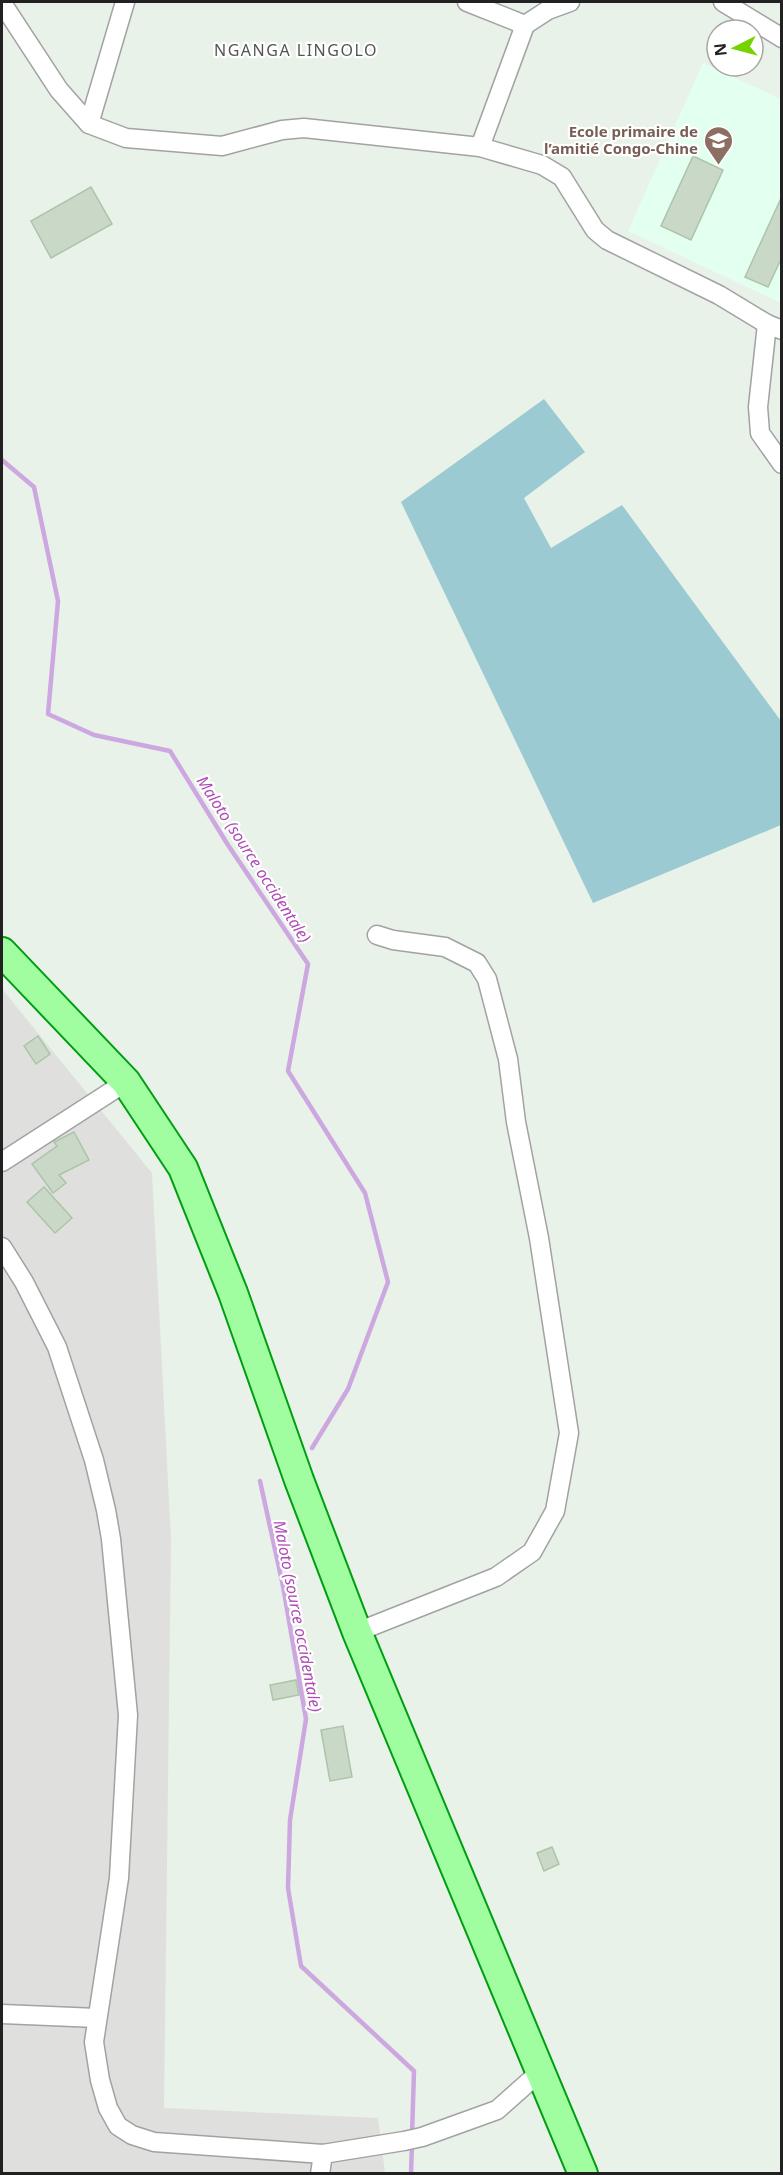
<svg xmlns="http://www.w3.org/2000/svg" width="783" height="2175" viewBox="0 0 783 2175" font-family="'Noto Sans',sans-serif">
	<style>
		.residential { fill: #dfdfde }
		.education { fill: #e3ffef }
		.forest { fill: #9bcad2 }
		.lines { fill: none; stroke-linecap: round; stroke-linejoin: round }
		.stream { stroke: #cda7e0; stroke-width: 4.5 }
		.building { fill: #cad9c7; stroke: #acc4a9; stroke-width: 1.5 }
		.minor-casing { stroke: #a2a2a2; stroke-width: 21 }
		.primary-casing { stroke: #009e11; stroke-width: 32 }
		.minor { stroke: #fff; stroke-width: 18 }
		.primary { stroke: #a0fea1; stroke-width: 28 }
		.labels { text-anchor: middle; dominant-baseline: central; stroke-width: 4.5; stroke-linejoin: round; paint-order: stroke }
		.education-label { font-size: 15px; font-weight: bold; fill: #785e54; stroke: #fff; text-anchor: end }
		.neighbourhood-label { font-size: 16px; letter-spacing: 1.5px; fill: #545454; stroke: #fff }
		.water-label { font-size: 16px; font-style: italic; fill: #ae49b5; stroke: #fff }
	</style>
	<rect width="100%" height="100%" fill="#e8f2e9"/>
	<!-- residential -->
	<path class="residential" d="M2 989 152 1173 171 1540 164 2108 378 2118 385 2173H2Z"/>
	<!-- education -->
	<path class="education" d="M703 63 781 99V303L628 231Z"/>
	<!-- forest -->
	<path class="forest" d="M544 399 585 452 524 498 551 548 622 505 781 721V825L593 903 401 502Z"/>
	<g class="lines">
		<!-- stream -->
		<g class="stream">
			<path d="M2 460 34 487 58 601 48 714 94 735 170 751 228 845 308 964 288 1071 365 1193 388 1282 348 1389 312 1448"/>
			<path d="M260 1481 283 1586 306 1719 290 1820 288 1888 301 1966 414 2071 412 2135"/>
			<path d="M411 2174 412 2143"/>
		</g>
	</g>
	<!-- building -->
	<g class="building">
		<path d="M693 156 723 170 691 240 661 226Z"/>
		<path d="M91 187 112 224 51 258 31 221Z"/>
		<path d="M782 196V257L768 287 745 277Z"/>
		<path d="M38 1036 50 1054 36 1064 24 1046Z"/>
		<path d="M74 1132 89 1160 59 1175 66 1183 53 1193 32 1164 57 1146 54 1142Z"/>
		<path d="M44 1187 72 1218 55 1233 27 1202Z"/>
		<path d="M296 1680 299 1695 273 1700 270 1685Z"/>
		<path d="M343 1726 352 1777 330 1781 321 1730Z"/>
		<path d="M552 1847 559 1864 544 1871 537 1853Z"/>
	</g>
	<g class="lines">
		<defs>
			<g id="minor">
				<path d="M467 2 525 25"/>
				<path d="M723 2 782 38"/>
				<path d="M2 3 59 90 89 124 126 138 222 146 282 130 304 128 480 147 542 165 562 177 595 230 607 240 719 295 767 324 782 330"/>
				<path d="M89 124 125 2"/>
				<path d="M480 147 525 25 548 10 570 2"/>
				<path d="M767 324 758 407 760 433 782 464"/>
				<path d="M2 1162 126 1082"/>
				<path d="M2 1247 24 1282 57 1347 94 1460 106 1510 111 1539 128 1715 119 1878 94 2042 100 2080 108 2108 118 2126 132 2135 154 2142 323 2154 404 2141 422 2137 497 2110 541 2071"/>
				<path d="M357 1632 496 1577 532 1552 555 1511 569 1433 539 1238 516 1122 508 1059 487 979 477 963 445 947 393 940 377 935"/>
				<path d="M2 2014 97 2018"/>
				<path d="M320 2174 323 2154"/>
			</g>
			<path id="primary" d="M2 952 126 1082 183 1168 233 1293 299 1480 357 1632 583 2174"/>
		</defs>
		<!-- minor casing -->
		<use href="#minor" class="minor-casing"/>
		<!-- primary casing -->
		<use href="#primary" class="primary-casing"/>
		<!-- minor -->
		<use href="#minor" class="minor"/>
		<!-- primary -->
		<use href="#primary" class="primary"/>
	</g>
	<!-- icons -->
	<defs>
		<symbol id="school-pin" viewBox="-11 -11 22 30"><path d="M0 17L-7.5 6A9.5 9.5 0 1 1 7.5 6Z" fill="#8d6e63" stroke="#fff"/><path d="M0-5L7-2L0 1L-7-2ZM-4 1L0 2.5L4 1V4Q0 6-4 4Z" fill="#fff"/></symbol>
	</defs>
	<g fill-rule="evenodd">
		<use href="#school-pin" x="702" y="124" width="33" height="45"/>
	</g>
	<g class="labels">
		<!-- education labels -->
		<g class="education-label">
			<text x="698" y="131">Ecole primaire de<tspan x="698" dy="17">l’amitié Congo-Chine</tspan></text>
		</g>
		<!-- neighbourhood labels -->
		<g class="neighbourhood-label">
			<text x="296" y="50">NGANGA LINGOLO</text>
		</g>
		<!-- water labels -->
		<g class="water-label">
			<text transform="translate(254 859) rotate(57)">Maloto (source occidentale)</text>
			<text transform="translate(298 1616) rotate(79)">Maloto (source occidentale)</text>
		</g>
	</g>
	<!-- border -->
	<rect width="783" height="2175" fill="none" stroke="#212121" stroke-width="6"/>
	<!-- north arrow -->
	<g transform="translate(735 48) rotate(264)"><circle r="28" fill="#ffffff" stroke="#a6a6a6" stroke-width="1.5"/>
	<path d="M0-4.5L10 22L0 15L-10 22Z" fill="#76d200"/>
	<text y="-9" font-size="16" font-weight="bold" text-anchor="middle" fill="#212121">N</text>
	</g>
</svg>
